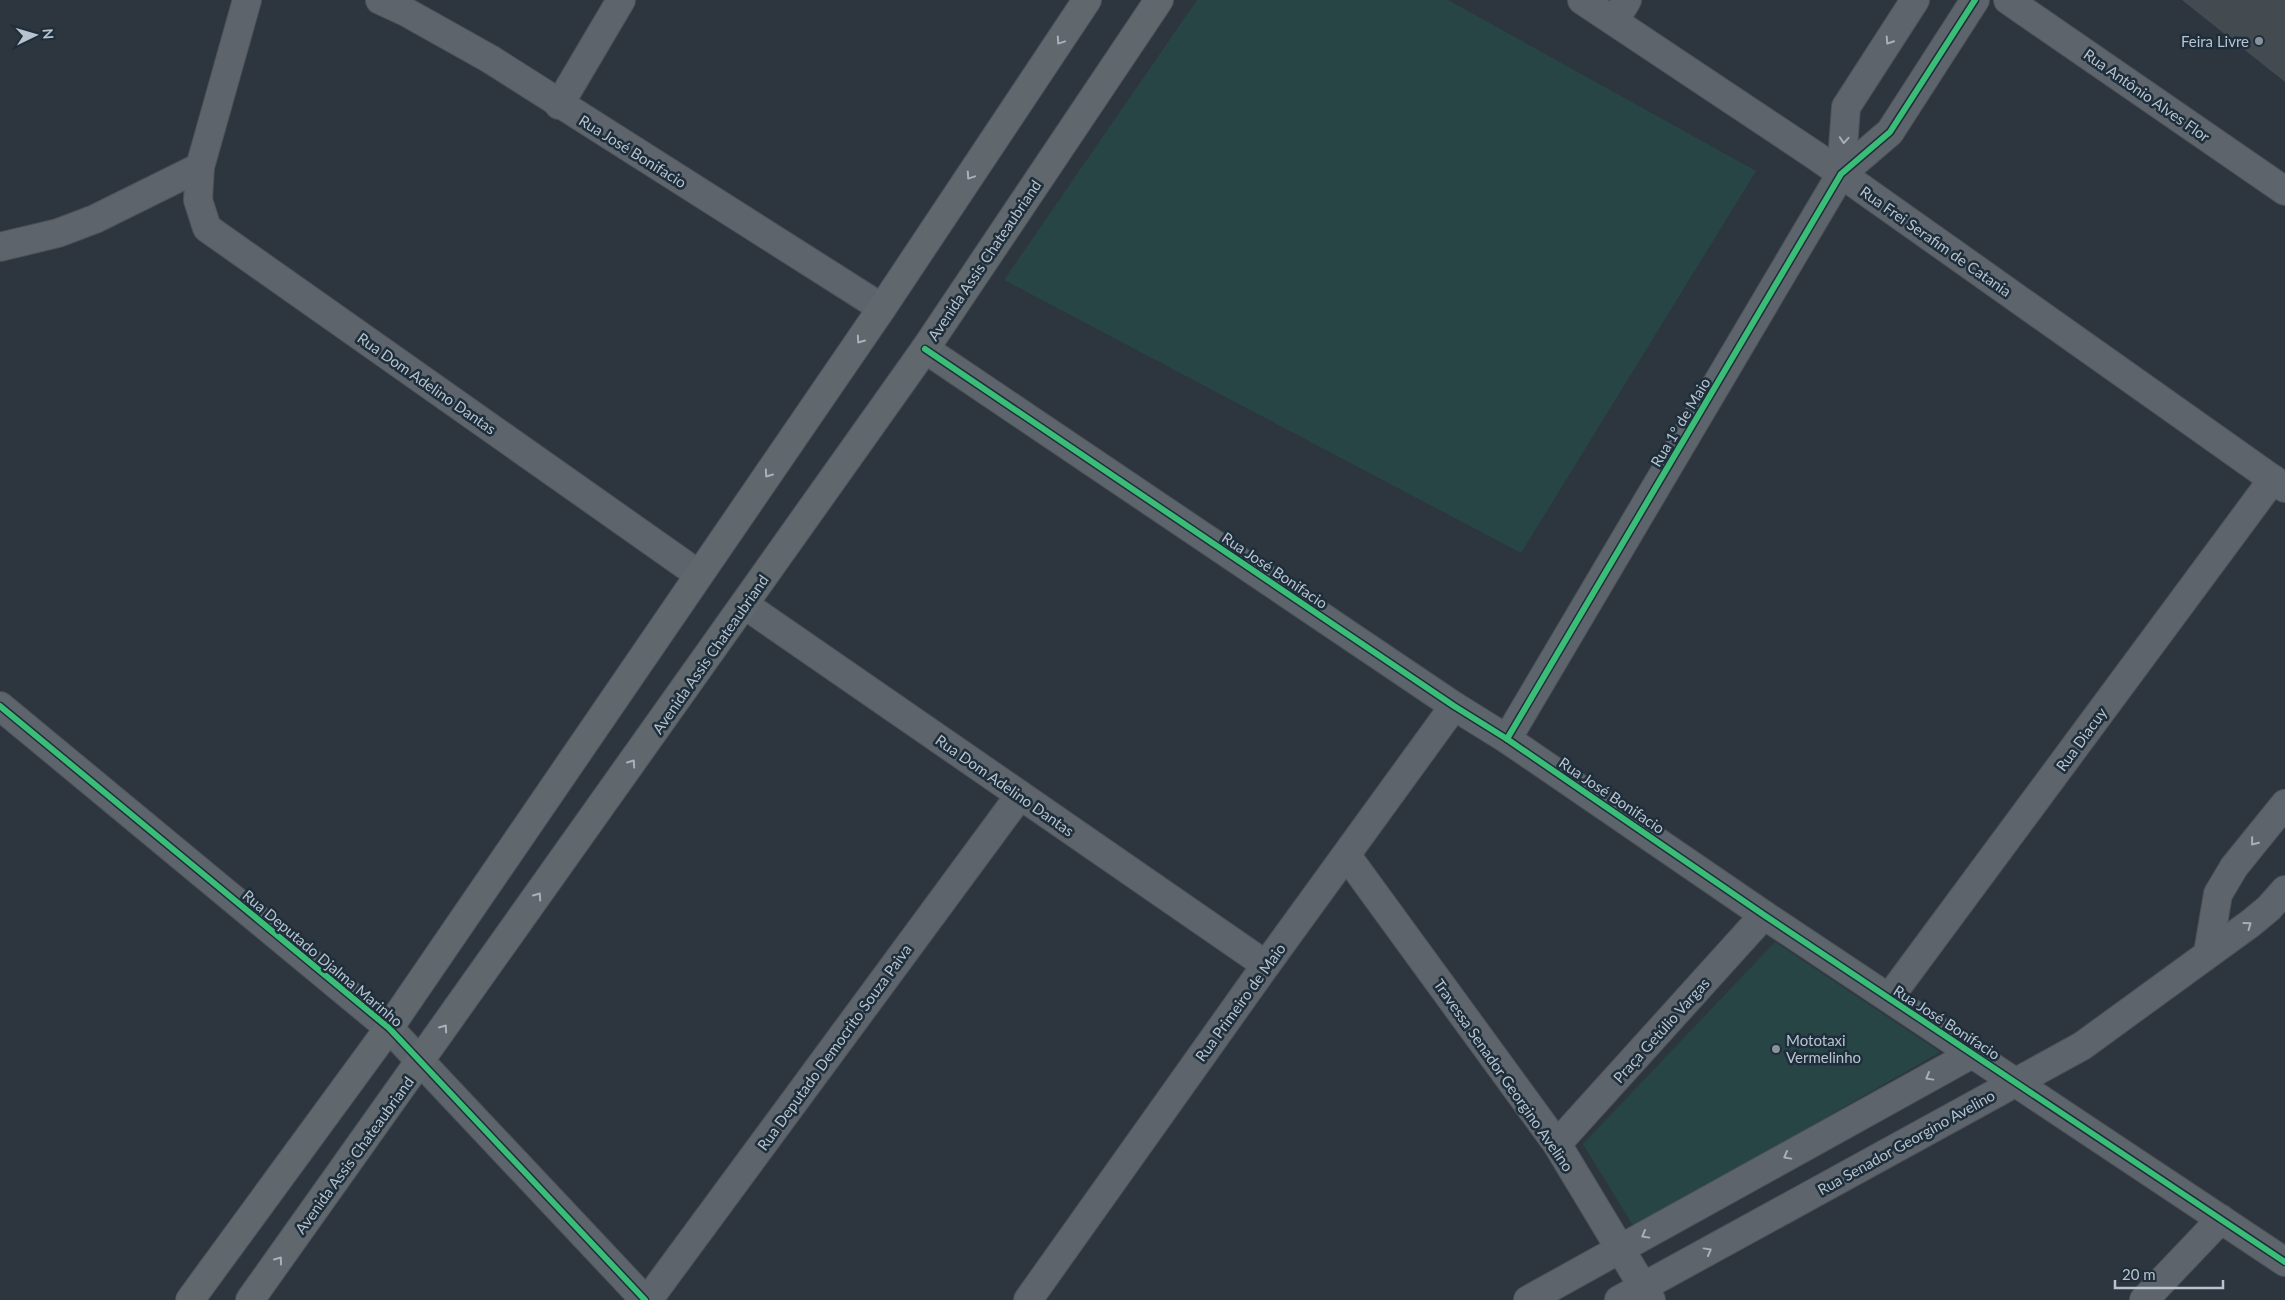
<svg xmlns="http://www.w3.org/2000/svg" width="2285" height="1300" viewBox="0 0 2285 1300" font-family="Lato,sans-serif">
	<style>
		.green { fill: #284546 }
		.building { fill: #434b51 }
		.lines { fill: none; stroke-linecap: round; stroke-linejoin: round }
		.minor-casing { stroke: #4c5258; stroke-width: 30 }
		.major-casing { stroke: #4b535b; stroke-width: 30 }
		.minor { stroke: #5e646b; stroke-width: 28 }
		.major { stroke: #60676d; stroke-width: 28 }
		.cycleway-casing { stroke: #1e2e3b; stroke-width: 9 }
		.cycleway { stroke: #3abd76; stroke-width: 6 }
		.oneway { stroke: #a6b1bb }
		.oneway2 { stroke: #a6b0bb }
		.poi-dot { fill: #87929c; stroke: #1e2e3b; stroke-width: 2 }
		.labels { text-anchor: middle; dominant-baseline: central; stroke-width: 5; stroke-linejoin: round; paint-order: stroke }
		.poi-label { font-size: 15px; fill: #b8c3cf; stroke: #1e2e3b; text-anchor: end }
		.street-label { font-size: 15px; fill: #b8c3cf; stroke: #1e2e3b }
	</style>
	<rect width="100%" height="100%" fill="#2d363e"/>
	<!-- green -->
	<g class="green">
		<path d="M1197 0H1448L1756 171 1521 553 1004 280Z"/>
		<path d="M1775 942 1940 1052 1634 1227 1583 1144Z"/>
	</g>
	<!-- building -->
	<path class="building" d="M2182 0H2285V82Z"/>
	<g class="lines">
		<defs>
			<g id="minor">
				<path d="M247 0 200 167 198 200 207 228 698 574"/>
				<path d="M380 0 406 12 490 59 882 308"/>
				<path d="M1582 0 1816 156 2285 488"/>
				<path d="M2008 0 2285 191"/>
				<path d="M1615 20 1627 0"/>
				<path d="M559 105 621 0"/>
				<path d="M1841 174 1846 107 1915 0"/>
				<path d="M0 247 58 233 95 219 200 167"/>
				<path d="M925 349 1454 706 1507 739 1764 915 2285 1262"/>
				<path d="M745 605 1266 965"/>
				<path d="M0 706 389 1028 645 1300"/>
				<path d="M1507 739 1841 174 1890 132 1975 0"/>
				<path d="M1347 856 1557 1144 1651 1300"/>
				<path d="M2208 953 2218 894 2234 867 2285 804"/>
				<path d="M1889 998 2273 479"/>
				<path d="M1557 1144 1764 915"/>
				<path d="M648 1300 1020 795"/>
				<path d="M1028 1300 1266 965 1454 706"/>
				<path d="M1528 1300 1972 1054"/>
				<path d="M1619 1300 2082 1046 2251 923 2269 908 2285 890"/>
				<path d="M2144 1300 2221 1219"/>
			</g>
			<g id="major">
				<path d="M190 1300 389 1028 882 308 1087 0"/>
				<path d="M250 1300 925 349 1159 0"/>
			</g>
		</defs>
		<!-- minor casing -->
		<use href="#minor" class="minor-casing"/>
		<!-- major casing -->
		<use href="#major" class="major-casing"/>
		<!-- minor -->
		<use href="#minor" class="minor"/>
		<!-- major -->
		<use href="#major" class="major"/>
		<defs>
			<g id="cycleway">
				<path d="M925 349 1454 706 1507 739 1764 915 2285 1262"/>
				<path d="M0 706 389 1028 645 1300"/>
				<path d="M1507 739 1841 174 1890 132 1975 0"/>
			</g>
		</defs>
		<!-- cycleway casing -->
		<use href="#cycleway" class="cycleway-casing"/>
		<!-- cycleway -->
		<use href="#cycleway" class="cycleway"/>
	</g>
	<!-- one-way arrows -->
	<defs><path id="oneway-chevron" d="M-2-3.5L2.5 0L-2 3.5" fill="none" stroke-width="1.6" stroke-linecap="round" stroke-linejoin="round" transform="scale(1.25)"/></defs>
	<g class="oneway">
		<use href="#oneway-chevron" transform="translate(1060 41) rotate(124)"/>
		<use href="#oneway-chevron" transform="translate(970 176) rotate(124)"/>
		<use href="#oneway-chevron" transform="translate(860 340) rotate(125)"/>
		<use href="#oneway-chevron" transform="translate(768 474) rotate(125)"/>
		<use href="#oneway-chevron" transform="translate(632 763) rotate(-55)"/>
		<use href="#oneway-chevron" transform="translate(538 896) rotate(-55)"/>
		<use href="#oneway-chevron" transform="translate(444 1028) rotate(-55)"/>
		<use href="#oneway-chevron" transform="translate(279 1260) rotate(-54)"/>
	</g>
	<g class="oneway2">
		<use href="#oneway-chevron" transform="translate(1889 41) rotate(123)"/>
		<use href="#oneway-chevron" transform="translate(1844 140) rotate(94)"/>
		<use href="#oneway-chevron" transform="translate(2254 842) rotate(129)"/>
		<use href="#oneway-chevron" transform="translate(2248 925) rotate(-36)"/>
		<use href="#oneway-chevron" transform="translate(1929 1077) rotate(151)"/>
		<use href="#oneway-chevron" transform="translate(1787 1156) rotate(151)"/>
		<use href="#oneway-chevron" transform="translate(1645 1235) rotate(151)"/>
		<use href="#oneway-chevron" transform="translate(1708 1251) rotate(-29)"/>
	</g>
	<!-- markers -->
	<g class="poi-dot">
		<circle cx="2259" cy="41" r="5"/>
		<circle cx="1776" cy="1049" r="5"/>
	</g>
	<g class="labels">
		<!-- poi labels -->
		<g class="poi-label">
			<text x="2249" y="41">Feira Livre</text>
			<text x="1786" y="1040" text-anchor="start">Mototaxi<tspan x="1786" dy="17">Vermelinho</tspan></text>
		</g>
		<!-- street labels -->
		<g class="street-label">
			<text transform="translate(2147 95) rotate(35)">Rua Antônio Alves Flor</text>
			<text transform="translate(633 151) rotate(32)">Rua José Bonifacio</text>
			<text transform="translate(1936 241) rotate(35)">Rua Frei Serafim de Catania</text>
			<text transform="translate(984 260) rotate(-56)">Avenida Assis Chateaubriand</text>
			<text transform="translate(427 383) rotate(35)">Rua Dom Adelino Dantas</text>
			<text transform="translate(1680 422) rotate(-59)">Rua 1º de Maio</text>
			<text transform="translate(1275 570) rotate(34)">Rua José Bonifacio</text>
			<text transform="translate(710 654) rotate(-55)">Avenida Assis Chateaubriand</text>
			<text transform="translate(2081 739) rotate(-54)">Rua Diacuy</text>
			<text transform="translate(1005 785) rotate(35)">Rua Dom Adelino Dantas</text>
			<text transform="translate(1612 795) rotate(34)">Rua José Bonifacio</text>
			<text transform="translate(323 958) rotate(40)">Rua Deputado Djalma Marinho</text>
			<text transform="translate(1240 1002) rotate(-54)">Rua Primeiro de Maio</text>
			<text transform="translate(1947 1022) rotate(33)">Rua José Bonifacio</text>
			<text transform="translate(1661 1030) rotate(-48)">Praça Getúlio Vargas</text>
			<text transform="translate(834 1047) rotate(-54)">Rua Deputado Democrito Souza Paiva</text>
			<text transform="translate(1504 1075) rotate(55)">Travessa Senador Georgino Avelino</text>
			<text transform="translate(1906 1142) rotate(-29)">Rua Senador Georgino Avelino</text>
			<text transform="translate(354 1155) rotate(-54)">Avenida Assis Chateaubriand</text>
		</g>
	</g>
	<!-- north arrow -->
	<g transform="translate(35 35) rotate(85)" stroke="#1e2e3b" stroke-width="4" paint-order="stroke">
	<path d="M0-4L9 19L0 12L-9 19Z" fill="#b8c3cf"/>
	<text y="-8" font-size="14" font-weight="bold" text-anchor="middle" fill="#b8c3cf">N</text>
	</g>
	<!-- scale -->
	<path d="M2115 1280v8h108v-8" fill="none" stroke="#b8c3cf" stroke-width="2.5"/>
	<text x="2122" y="1280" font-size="15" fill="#b8c3cf" stroke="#1e2e3b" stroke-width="4" paint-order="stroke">20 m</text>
</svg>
